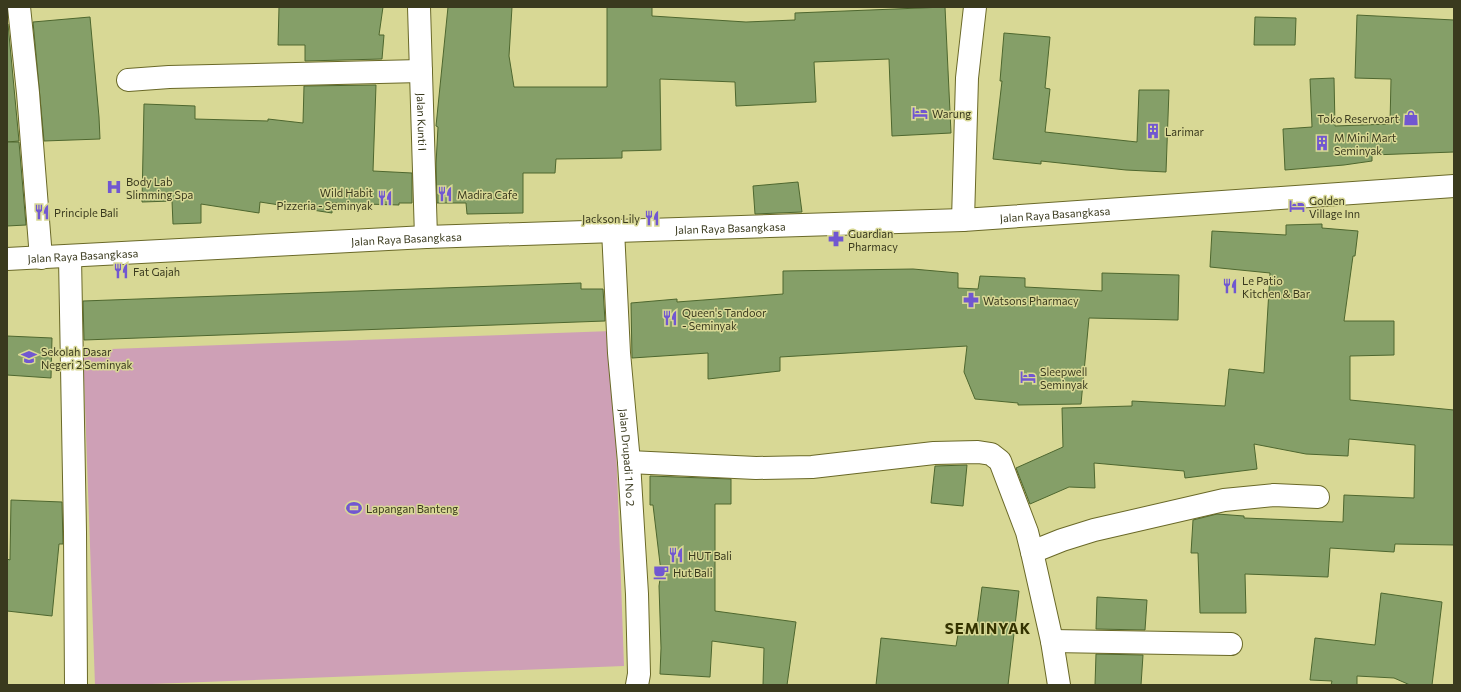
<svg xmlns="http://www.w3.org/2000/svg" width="1461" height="692" viewBox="0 0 1461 692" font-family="Commissioner,sans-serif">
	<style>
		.green { fill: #cea0b6 }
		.building { fill: #859f68; stroke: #4e672f }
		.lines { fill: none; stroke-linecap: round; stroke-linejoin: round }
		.minor-casing { stroke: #6a6928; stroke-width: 24 }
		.tertiary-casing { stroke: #6a6928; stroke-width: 24 }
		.secondary-casing { stroke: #6a6928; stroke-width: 24 }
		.minor { stroke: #fff; stroke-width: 22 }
		.tertiary { stroke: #fff; stroke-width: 22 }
		.secondary { stroke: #fff; stroke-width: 22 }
		.labels { text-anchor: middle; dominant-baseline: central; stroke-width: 3; stroke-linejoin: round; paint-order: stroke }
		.poi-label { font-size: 11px; fill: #3a3a1e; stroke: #d8d895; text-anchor: start }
		.street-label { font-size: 11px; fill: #3a3a1e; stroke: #d8d895 }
		.district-label { font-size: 15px; font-weight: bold; letter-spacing: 1px; fill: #343300; stroke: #d8d895 }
	</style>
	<rect width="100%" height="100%" fill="#d8d895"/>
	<!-- green -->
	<path class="green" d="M612 331 624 666 125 685H95L83 350Z"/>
	<!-- building -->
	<g class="building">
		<path d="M279 7H383L379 35H384L382 59 305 61V45H278Z"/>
		<path d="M448 7H512L509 56 514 87H607V7H652V16L746 22 795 20V13L945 7 951 133 892 136 889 59 814 62 816 102 736 106 735 82 660 79 661 150 622 151V158L556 159 555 173H523V213L467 214 466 203H437L436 164 438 127 436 126Z"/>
		<path d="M1357 15 1454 20V152L1372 155V161L1344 165 1285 170 1283 129 1312 127 1310 79 1334 78 1335 126 1390 124 1391 79 1355 78Z"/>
		<path d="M90 17 99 117 100 139 44 141 33 22Z"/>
		<path d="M1255 17 1296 18 1295 45H1254Z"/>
		<path d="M7 24H8L19 141 7 142Z"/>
		<path d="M1004 33 1050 37 1045 88 1050 89 1045 132 1137 142 1139 90H1169L1166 172 1126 170 1041 161V164L993 159 1002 81H1000Z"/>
		<path d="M376 85 373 171 412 173V203H399V205L332 203V213L260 202 259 213 201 204V223L173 224 172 201 142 202 144 104 195 106V119L268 121V119L303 123 304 86Z"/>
		<path d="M7 142H19L26 225 7 226Z"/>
		<path d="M798 182 802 212 755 214 753 186Z"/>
		<path d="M1322 224V228L1358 231 1355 256H1353L1344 321H1394V355L1350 356V400L1454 410V545L1395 544 1394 552 1330 548 1328 577 1245 574 1246 613H1200L1198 553H1191L1193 520 1217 514 1244 516V518L1343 522 1344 495 1414 498 1415 445 1349 439 1348 456 1306 454 1254 444 1257 469 1185 478 1184 471 1094 463 1095 488 1069 487 1030 504 1016 468 1063 447 1062 408 1132 406V401L1225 406 1229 369 1264 373 1270 273 1210 267 1212 231 1286 235V225Z"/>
		<path d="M913 269 958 273V288L978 289 980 276 1025 278V287L1102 291V273L1179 275 1178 320 1089 318 1081 404 1018 405V403L975 399 964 372 967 346 780 357V371L708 379V353L632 358 631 303 677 299V302L783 294V271Z"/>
		<path d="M581 283V289H603L605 321 84 340 83 301Z"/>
		<path d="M7 336 52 338 51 378 7 375Z"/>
		<path d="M967 465 963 506 931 503 935 466Z"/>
		<path d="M650 476 731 479V504H715V611L796 622 787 685H763L764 648 712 641 710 677 660 674 661 648 659 586 661 572 653 505H650Z"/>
		<path d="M11 500 62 502 63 544H59L52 616 7 611V559L10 560Z"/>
		<path d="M982 587 1019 591 1008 685H876L881 638 956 646 959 629 976 632Z"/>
		<path d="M1381 593 1442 602 1432 685H1410L1394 678 1357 676V685H1331L1332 681 1310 680 1315 638 1375 645Z"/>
		<path d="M1097 597 1147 600 1145 630 1096 629Z"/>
		<path d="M1096 654 1143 655 1141 685H1095Z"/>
	</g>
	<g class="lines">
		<defs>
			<g id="minor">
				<path d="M19 7 28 93 41 258"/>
				<path d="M128 80 169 77 421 71"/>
				<path d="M963 220 967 78 975 7"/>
				<path id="s1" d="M613 230 619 353 629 462 637 594 639 674 637 685"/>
				<path d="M70 257 75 532 76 685"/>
				<path d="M629 462 756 468 812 467 934 453 978 452 991 454 1000 461 1027 532 1032 552 1052 641 1059 685"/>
				<path d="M1032 552 1062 540 1094 530 1224 500 1274 495 1318 497"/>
				<path d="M1052 641 1231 644"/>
			</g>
			<g id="tertiary">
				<path id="s2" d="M419 7 426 237"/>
			</g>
			<g id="secondary">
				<path id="s3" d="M7 259 426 237 963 220 1454 186"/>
			</g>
		</defs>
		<!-- minor casing -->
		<use href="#minor" class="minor-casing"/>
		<!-- tertiary casing -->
		<use href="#tertiary" class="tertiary-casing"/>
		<!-- secondary casing -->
		<use href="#secondary" class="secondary-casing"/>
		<!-- minor -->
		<use href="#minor" class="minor"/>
		<!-- tertiary -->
		<use href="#tertiary" class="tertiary"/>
		<!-- secondary -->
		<use href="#secondary" class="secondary"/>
	</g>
	<!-- icons -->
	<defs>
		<symbol id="hotel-bare" viewBox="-9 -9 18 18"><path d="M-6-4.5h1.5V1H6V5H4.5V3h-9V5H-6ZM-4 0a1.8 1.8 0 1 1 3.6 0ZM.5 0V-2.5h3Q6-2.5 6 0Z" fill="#7157d1" stroke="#d8d895" stroke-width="2.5" paint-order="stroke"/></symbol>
		<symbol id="shop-bare" viewBox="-9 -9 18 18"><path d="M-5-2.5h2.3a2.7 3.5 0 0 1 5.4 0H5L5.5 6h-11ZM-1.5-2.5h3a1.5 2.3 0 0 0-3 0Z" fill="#7157d1" stroke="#d8d895" stroke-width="2.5" paint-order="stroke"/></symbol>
		<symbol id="building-bare" viewBox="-9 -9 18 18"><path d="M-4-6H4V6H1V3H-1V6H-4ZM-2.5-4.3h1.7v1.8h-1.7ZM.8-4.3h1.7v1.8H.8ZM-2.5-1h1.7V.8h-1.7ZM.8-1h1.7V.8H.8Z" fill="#7157d1" stroke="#d8d895" stroke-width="2.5" paint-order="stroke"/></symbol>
		<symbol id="hospital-bare" viewBox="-9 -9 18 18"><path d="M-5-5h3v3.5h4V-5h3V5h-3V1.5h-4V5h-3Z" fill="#7157d1" stroke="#d8d895" stroke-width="2.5" paint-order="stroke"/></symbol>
		<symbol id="restaurant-bare" viewBox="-9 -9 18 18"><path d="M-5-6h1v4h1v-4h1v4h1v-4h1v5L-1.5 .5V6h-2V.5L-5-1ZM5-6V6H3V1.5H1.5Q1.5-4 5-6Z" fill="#7157d1" stroke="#d8d895" stroke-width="2.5" paint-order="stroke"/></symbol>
		<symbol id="pharmacy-bare" viewBox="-9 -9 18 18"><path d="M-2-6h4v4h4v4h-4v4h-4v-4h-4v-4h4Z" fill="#7157d1" stroke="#d8d895" stroke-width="2.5" paint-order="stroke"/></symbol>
		<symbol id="school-bare" viewBox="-9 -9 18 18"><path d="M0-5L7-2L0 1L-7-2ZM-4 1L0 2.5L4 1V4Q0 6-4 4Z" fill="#7157d1" stroke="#d8d895" stroke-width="2.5" paint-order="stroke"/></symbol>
		<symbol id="stadium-bare" viewBox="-9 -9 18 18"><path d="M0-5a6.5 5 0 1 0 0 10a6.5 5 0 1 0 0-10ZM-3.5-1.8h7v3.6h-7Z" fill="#7157d1" stroke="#d8d895" stroke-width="2.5" paint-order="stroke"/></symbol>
		<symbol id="cafe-bare" viewBox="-9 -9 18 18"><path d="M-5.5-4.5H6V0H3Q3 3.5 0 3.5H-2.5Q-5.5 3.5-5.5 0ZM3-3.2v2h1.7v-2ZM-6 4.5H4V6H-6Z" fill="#7157d1" stroke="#d8d895" stroke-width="2.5" paint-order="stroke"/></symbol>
	</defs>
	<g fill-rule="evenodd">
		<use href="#hotel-bare" x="909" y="102" width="22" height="22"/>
		<use href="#shop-bare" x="1400" y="107" width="22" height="22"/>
		<use href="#building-bare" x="1142" y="120" width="22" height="22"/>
		<use href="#building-bare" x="1311" y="132" width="22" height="22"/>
		<use href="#hospital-bare" x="103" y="176" width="22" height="22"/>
		<use href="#restaurant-bare" x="434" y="183" width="22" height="22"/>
		<use href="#restaurant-bare" x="374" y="187" width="22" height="22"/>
		<use href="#hotel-bare" x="1286" y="195" width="22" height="22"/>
		<use href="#restaurant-bare" x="31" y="201" width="22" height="22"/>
		<use href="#restaurant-bare" x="641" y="207" width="22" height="22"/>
		<use href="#pharmacy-bare" x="825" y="228" width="22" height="22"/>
		<use href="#restaurant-bare" x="110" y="260" width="22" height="22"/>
		<use href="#restaurant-bare" x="1219" y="275" width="22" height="22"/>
		<use href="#pharmacy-bare" x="960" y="289" width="22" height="22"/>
		<use href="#restaurant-bare" x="659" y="307" width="22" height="22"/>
		<use href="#school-bare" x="18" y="346" width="22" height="22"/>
		<use href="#hotel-bare" x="1017" y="366" width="22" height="22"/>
		<use href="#stadium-bare" x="343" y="497" width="22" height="22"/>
		<use href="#restaurant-bare" x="665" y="544" width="22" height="22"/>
		<use href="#cafe-bare" x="650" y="561" width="22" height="22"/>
	</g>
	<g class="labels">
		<!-- poi labels -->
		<g class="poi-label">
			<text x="932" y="113">Warung</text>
			<text x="1399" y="118" text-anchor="end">Toko Reservoart</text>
			<text x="1165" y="131">Larimar</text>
			<text x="1334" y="137">M Mini Mart<tspan x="1334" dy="13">Seminyak</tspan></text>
			<text x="126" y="181">Body Lab<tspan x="126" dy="13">Slimming Spa</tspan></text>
			<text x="373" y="192" text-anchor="end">Wild Habit<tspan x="373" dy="13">Pizzeria - Seminyak</tspan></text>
			<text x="457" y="194">Madira Cafe</text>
			<text x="1309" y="200">Golden<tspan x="1309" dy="13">Village Inn</tspan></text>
			<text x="54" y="212">Principle Bali</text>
			<text x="640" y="218" text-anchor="end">Jackson Lily</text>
			<text x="848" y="233">Guardian<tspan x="848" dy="13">Pharmacy</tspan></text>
			<text x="133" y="271">Fat Gajah</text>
			<text x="1242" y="280">Le Patio<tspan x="1242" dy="13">Kitchen &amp; Bar</tspan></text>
			<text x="983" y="300">Watsons Pharmacy</text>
			<text x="682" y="312">Queen's Tandoor<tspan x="682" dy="13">- Seminyak</tspan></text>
			<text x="41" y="351">Sekolah Dasar<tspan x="41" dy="13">Negeri 2 Seminyak</tspan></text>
			<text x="1040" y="371">Sleepwell<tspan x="1040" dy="13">Seminyak</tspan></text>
			<text x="366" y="508">Lapangan Banteng</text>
			<text x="688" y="555">HUT Bali</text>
			<text x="673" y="572">Hut Bali</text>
		</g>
		<!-- street labels -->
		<g class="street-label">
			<text stroke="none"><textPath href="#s2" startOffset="115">Jalan Kunti I</textPath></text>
			<text stroke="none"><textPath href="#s3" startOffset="1049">Jalan Raya Basangkasa</textPath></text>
			<text stroke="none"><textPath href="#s3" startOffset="724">Jalan Raya Basangkasa</textPath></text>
			<text stroke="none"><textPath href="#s3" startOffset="400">Jalan Raya Basangkasa</textPath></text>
			<text stroke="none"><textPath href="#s3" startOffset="76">Jalan Raya Basangkasa</textPath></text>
			<text stroke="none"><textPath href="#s1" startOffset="228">Jalan Drupadi 1 No 2</textPath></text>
		</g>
		<!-- district labels -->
		<g class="district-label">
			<text x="988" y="628">SEMINYAK</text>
		</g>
	</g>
	<!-- border -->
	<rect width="1461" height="692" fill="none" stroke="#3a3a1e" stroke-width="16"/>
</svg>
